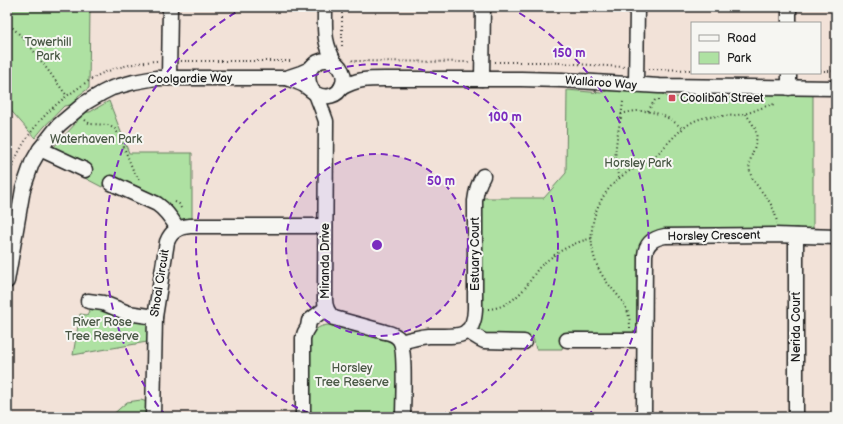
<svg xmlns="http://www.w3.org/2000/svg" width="843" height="424" viewBox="0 0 843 424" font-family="'Balsamiq Sans',sans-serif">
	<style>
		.green { fill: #aee1a2; stroke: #657e5f }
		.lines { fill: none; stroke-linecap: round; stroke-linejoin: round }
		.minor-casing { stroke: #1c1c1c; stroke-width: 17 }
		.path { stroke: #1c1c1c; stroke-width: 2; stroke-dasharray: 1 3; stroke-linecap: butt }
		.minor { stroke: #f6f6f2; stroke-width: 14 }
		.ring { fill: none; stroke: #7b2cbf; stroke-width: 2; stroke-dasharray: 7 5 }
		.poi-dot { fill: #d1495b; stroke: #f6f6f2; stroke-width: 1.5 }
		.labels { text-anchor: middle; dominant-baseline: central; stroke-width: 4; stroke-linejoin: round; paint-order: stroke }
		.park-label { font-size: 12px; fill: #485744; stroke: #f6f6f2 }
		.street-label { font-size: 12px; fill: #1c1c1c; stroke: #f6f6f2 }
		.poi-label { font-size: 12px; fill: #1c1c1c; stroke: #f6f6f2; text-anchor: start }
		.centre { fill: #7b2cbf; stroke: #f6f6f2; stroke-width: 2 }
		.ring-label { font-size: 12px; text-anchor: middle; font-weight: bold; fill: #7b2cbf; stroke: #f6f6f2; stroke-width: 4; stroke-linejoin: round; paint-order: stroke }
	</style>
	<rect width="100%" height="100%" fill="#f2e2d8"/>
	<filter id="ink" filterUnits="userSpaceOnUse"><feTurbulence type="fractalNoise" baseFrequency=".025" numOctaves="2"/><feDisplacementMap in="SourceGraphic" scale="8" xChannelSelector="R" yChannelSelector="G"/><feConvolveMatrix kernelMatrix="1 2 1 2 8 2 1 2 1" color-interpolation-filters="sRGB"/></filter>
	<g filter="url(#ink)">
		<!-- green -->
		<g class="green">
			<path d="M7 7H90L89 88 78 96 76 102 71 105 64 106 44 127 35 138 7 106Z"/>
			<path d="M567 90 602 93 608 90 661 93 668 97 755 98 758 97 763 94H813V231L672 229 660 230 655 232 638 253V334L576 332C569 334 563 342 562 349H536L533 338H520L515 335 511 334H489L484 336 477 331 481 320 482 200 483 198H544L566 173Z"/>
			<path d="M109 101 129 153H192V220H184L179 221 152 198 149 192 132 184 127 186 119 180V178L113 175 104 182 102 187 79 175 89 168 87 163 70 155 65 157 52 149 77 122 78 117 84 112H90Z"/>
			<path d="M91 307 148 322 147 342 73 355 80 314 87 315Z"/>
			<path d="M328 325 386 339C392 342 394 345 397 352V417H309L310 340C313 330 318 326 328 325Z"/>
			<path d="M141 400 147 402V417H110L127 402Z"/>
		</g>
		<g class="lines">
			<defs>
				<g id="minor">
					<path d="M325 7C325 31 323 41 335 63"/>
					<path d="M789 23V7"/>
					<path d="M169 78 170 7"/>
					<path d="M286 78C292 80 298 82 304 85 308 88 312 91 316 94 326 99 338 96 342 86 344 81 344 75 342 71 332 49 297 63 312 90"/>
					<path d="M482 79 483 7"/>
					<path d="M636 85 637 7"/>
					<path d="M341 88C357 79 367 79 385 79H521L562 80 659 86 836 88"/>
					<path d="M789 88V73"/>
					<path d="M316 94 321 107 326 121 325 299C325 307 327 313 334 318L385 332C390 333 396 335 399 339 406 347 403 403 403 417"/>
					<path d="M40 149 85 170"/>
					<path d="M111 183 157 204C166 210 172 219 178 229"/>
					<path d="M7 281 23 189 32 163 40 149 59 125 85 103 102 93 112 88 134 82 156 78H286L301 73 310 69"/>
					<path d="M88 301 103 303 128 313 155 317"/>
					<path d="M467 331 480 339 484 341 524 342"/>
					<path d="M567 340H644"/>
					<path d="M401 342C411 339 419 337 429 336 453 335 474 342 475 309V201C476 192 478 184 483 176"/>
					<path d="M153 417 155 317 167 242C171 231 179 227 190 226H325"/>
					<path d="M303 417V338L305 332 308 327 309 321 326 308"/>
					<path d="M644 417 645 255C646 243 654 238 665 236L774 235 836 237"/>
					<path d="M796 417V236"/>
				</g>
			</defs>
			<!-- minor casing -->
			<use href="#minor" class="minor-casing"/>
			<!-- path -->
			<g class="path">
				<path d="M7 22 27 42 67 96"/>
				<path d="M342 46V7"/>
				<path d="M352 60 353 61 471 62"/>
				<path d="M181 61H293"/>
				<path d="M495 62H543L625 67"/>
				<path d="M649 69 692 70"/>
				<path d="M820 71H836"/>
				<path d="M648 111 655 100H660"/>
				<path d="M621 114C645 107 664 112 683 129"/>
				<path d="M746 114C749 119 755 126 756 132 759 145 747 158 750 172 753 184 764 192 770 203 774 209 776 216 777 223"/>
				<path d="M85 120 90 124 108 125 115 129 119 135 133 170 140 181"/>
				<path d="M619 178C610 152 621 127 623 101"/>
				<path d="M7 182C18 143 43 111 77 89 85 83 94 77 103 73 121 66 139 62 157 61"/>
				<path d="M175 202 179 204 182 210"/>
				<path d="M488 309C506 308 520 296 530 281 534 275 537 269 543 264 553 255 566 247 579 242 584 240 589 239 594 238"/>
				<path d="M630 328C630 303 617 297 604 278 582 246 590 201 621 177 630 169 642 166 652 159 668 145 682 123 703 118 716 115 730 117 743 114 755 112 764 105 776 104"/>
			</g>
			<!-- minor -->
			<use href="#minor" class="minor"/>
		</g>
	</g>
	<!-- distance rings -->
	<circle cx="377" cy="245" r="91" fill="#7b2cbf" fill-opacity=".12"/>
	<g class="ring">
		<circle cx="377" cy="245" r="91"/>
		<path d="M320 417A181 181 0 1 1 434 417"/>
		<path d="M166 416A272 272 0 0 1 245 7M509 7A272 272 0 0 1 588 416"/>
	</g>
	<!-- markers -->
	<rect class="poi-dot" x="668" y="94" width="8" height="8" rx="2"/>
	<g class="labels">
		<!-- park labels -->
		<g class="park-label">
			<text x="48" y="42">Towerhill<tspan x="48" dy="14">Park</tspan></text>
			<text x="96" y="139">Waterhaven Park</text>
			<text x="638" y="163">Horsley Park</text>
			<text x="102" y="322">River Rose<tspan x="102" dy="14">Tree Reserve</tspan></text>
			<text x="352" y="368">Horsley<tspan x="352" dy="14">Tree Reserve</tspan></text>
		</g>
		<!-- street labels -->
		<g class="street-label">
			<text transform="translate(190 79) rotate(-1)">Coolgardie Way</text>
			<text transform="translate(601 83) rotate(4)">Wallaroo Way</text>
			<text transform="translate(714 236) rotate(-1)">Horsley Crescent</text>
			<text transform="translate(475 254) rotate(-90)">Estuary Court</text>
			<text transform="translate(325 261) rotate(-90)">Miranda Drive</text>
			<text transform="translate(160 283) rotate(-81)">Shoal Circuit</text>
			<text transform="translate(796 327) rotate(-90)">Nerida Court</text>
		</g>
		<!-- poi labels -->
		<g class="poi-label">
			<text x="680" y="98">Coolibah Street</text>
		</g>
	</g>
	<circle cx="377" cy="245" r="6" class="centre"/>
	<g class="ring-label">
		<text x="569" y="57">150 m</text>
		<text x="505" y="121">100 m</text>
		<text x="441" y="185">50 m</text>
	</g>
	<!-- margin -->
	<rect width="843" height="424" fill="none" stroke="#f6f6f2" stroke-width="24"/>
	<rect x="12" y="12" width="819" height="400" fill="none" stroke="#1c1c1c" stroke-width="1.5" filter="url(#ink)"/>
	<!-- legend -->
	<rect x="691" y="22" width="130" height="52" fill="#f6f6f2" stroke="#9f9f9c"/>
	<rect x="699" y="35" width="20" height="6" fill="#f6f6f2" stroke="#9f9f9c"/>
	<text x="727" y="42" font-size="12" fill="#1c1c1c">Road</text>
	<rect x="699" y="52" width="20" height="12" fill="#aee1a2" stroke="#9f9f9c"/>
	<text x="727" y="62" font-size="12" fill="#1c1c1c">Park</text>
</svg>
